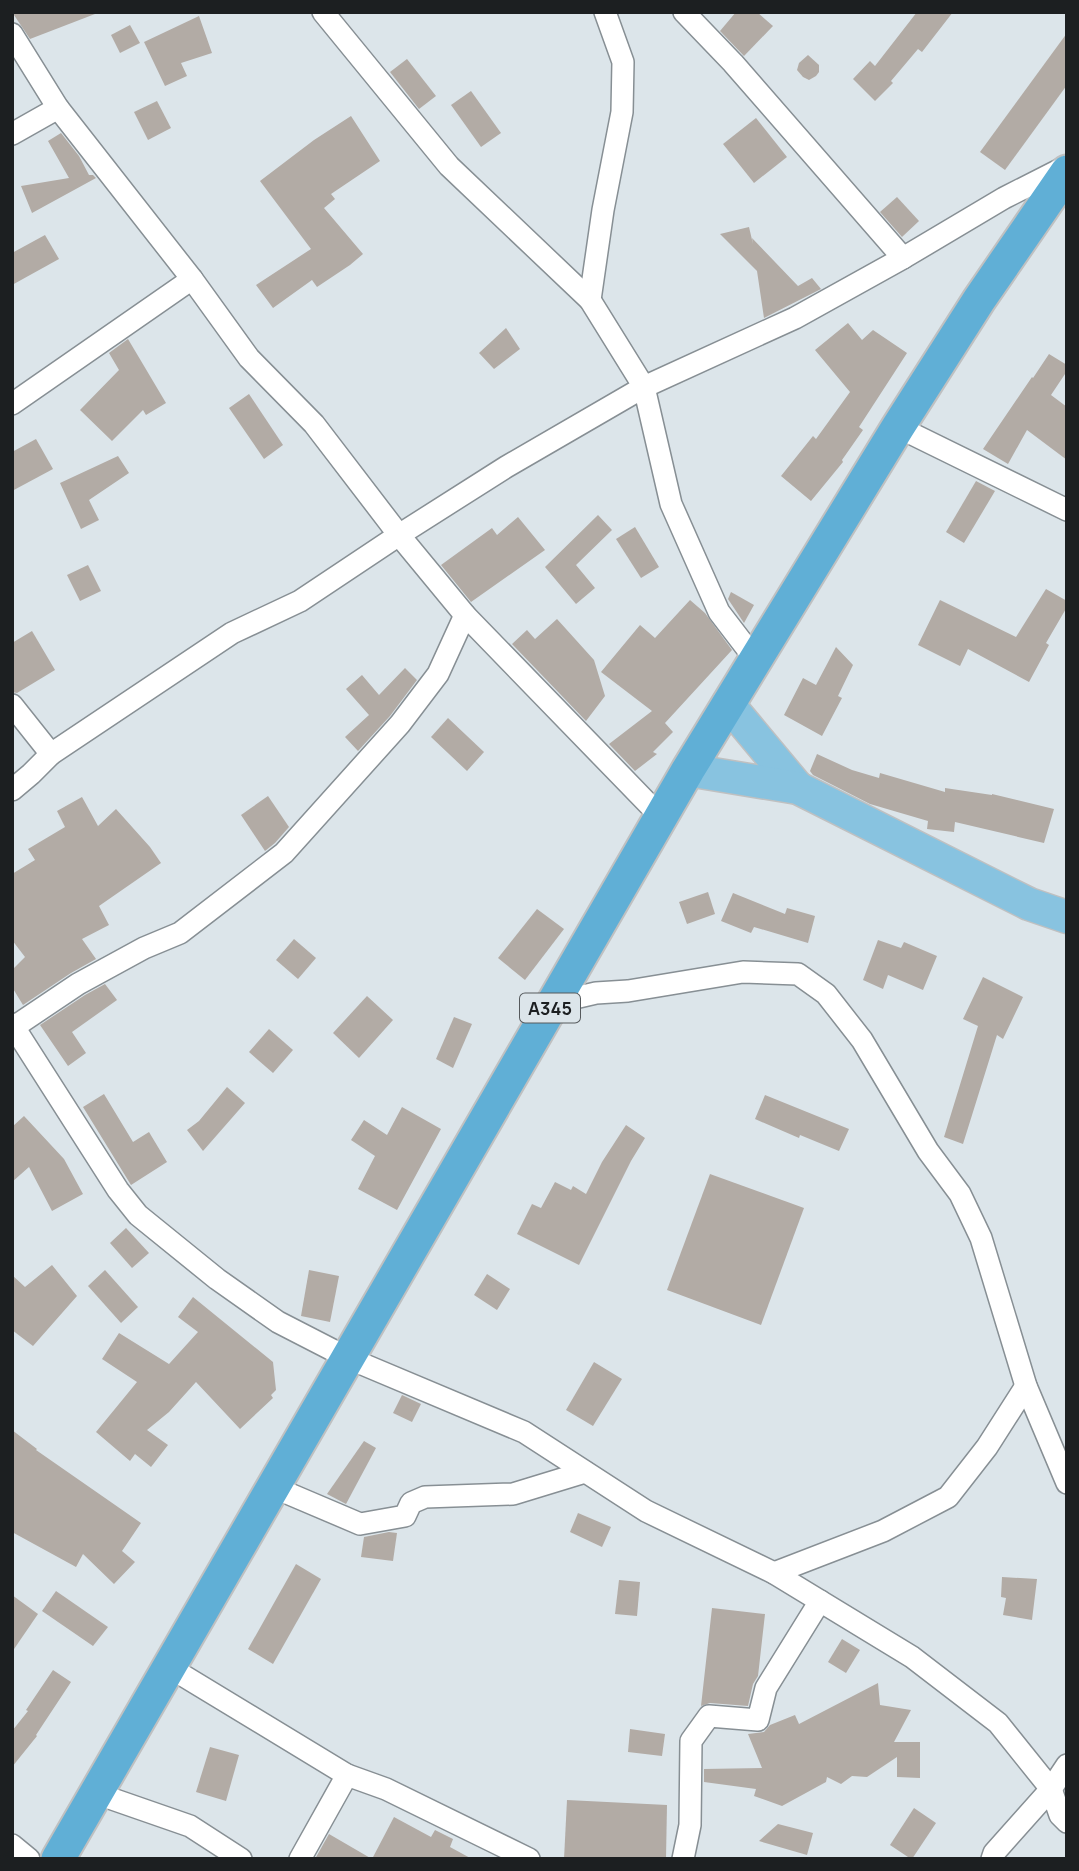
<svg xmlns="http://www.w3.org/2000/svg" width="1079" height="1871" viewBox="0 0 1079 1871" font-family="Manrope,sans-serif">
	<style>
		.building { fill: #b2aba5 }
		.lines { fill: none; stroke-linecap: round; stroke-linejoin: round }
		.minor-casing { stroke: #878f94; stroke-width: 24 }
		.primary-casing { stroke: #bfc0c1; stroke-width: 35 }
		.trunk-casing { stroke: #bfc0c1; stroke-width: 37 }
		.minor { stroke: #fff; stroke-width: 21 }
		.primary { stroke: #88c3e0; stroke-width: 32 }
		.trunk { stroke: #60afd6; stroke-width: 33 }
		.labels { text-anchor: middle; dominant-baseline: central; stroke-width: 5; stroke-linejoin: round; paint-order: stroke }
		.shield { fill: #dce5ea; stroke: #565a5d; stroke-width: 2 }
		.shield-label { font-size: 18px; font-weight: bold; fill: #1c1f21 }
	</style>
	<rect width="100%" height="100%" fill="#dce5ea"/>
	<!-- building -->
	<g class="building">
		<path d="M12 12H94L95 14 30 39Z"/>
		<path d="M736 12H757L773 26 744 56 720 31Z"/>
		<path d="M917 12H953L922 52 918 49 891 81 893 83 875 101 853 79 870 61 875 66Z"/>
		<path d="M199 16 212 53 181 63 187 76 165 86 144 42Z"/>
		<path d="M130 25 140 43 120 53 111 35Z"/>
		<path d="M1067 33V85L1005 170 980 152Z"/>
		<path d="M808 55 819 65V72L816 76 809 80 803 77 797 70 799 63Z"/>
		<path d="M407 59 436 96 419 109 390 72Z"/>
		<path d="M471 91 501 133 481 147 451 105Z"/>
		<path d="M157 101 171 128 148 140 134 112Z"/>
		<path d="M351 116 380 161 331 194 335 199 324 208 363 254 350 265 317 287 312 280 273 308 256 285 311 249 260 181 314 140Z"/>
		<path d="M756 118 787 157 754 183 723 144Z"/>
		<path d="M61 133 79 156 89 175H93L96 178 32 213 21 186 69 178 48 141Z"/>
		<path d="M897 197 919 221 902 237 880 212Z"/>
		<path d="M749 227 753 244 752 238 798 286 812 278 821 289 764 318 757 271 720 234Z"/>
		<path d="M45 235 59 259 12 285V253Z"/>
		<path d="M848 323 862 340 873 330 907 353 859 427 863 430 842 460 843 462 811 501 781 476 813 436 816 439 850 392 815 350Z"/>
		<path d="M506 328 520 349 494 369 479 353Z"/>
		<path d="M128 339 166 403 146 415 143 410 112 441 80 410 119 370 109 353Z"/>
		<path d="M1049 354 1067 365V371L1051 395 1067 407V460L1027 430 1008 464 983 449 1032 377 1033 378Z"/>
		<path d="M249 394 283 445 264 459 229 408Z"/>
		<path d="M36 439 53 469 12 491V452Z"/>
		<path d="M118 456 129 473 89 500 99 520 81 529 60 483Z"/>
		<path d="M976 481 995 491 964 543 946 532Z"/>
		<path d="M598 515 612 530 576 565 595 588 576 604 545 567Z"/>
		<path d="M518 517 545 550 471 602 441 565 492 528 497 535Z"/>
		<path d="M635 527 659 567 641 578 616 539Z"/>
		<path d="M88 565 101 591 80 601 67 575Z"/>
		<path d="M1046 589 1067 601V607L1046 643 1049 645 1029 682 968 649 960 666 918 645 940 600 1016 637Z"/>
		<path d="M731 592 754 605 744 623 728 599Z"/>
		<path d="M690 600 705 613 732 650 665 723 673 732 653 752 657 754 635 771 609 744 652 711 601 672 640 625 655 638Z"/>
		<path d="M557 619 594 660 605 696 586 721 512 644 527 630 535 639Z"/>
		<path d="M32 631 55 670 17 693 12 692V643Z"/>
		<path d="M836 647 853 665 838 696 842 698 822 736 784 715 803 678 816 685Z"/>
		<path d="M405 668 417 680 390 716 358 751 345 737 369 715 346 689 362 675 379 695Z"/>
		<path d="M448 718 484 752 467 771 431 737Z"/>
		<path d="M817 754 852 770 879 778 880 773 945 792V788L992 795V794L1054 809 1044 843 955 822 954 832 927 829 928 821 870 804 813 775 810 771Z"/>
		<path d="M268 796 289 827 275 843 265 851 241 815Z"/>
		<path d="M82 797 98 826 116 809 150 847 161 863 99 906 109 925 82 939 96 959 71 973 23 1005 12 987V970L25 957 12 940V874L35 860 28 849 65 827 57 811Z"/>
		<path d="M708 892 715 914 687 924 679 902Z"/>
		<path d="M733 893 785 914 787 908 815 916 808 943 754 927 751 933 721 921Z"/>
		<path d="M537 909 564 929 525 980 498 958Z"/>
		<path d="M294 939 316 958 298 979 276 960Z"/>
		<path d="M878 940 901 948 904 942 937 956 923 990 888 975 883 989 863 980Z"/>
		<path d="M983 977 1023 997 1003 1039 997 1035 963 1144 944 1137 978 1026 963 1019Z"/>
		<path d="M105 984 117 1000 72 1032 86 1053 68 1066 40 1025 85 995Z"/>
		<path d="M367 996 393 1020 359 1058 333 1033Z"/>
		<path d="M454 1017 472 1024 453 1068 436 1059Z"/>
		<path d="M269 1029 293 1050 273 1073 249 1052Z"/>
		<path d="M227 1087 245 1103 203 1151 187 1130 199 1121Z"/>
		<path d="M104 1094 133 1142 149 1132 167 1162 131 1185 83 1107Z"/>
		<path d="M765 1095 849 1129 839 1151 800 1135 799 1138 755 1119Z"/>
		<path d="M402 1107 441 1129 397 1210 358 1189 375 1156 351 1140 364 1120 387 1135Z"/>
		<path d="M24 1116 64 1159 83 1194 52 1211 29 1167 12 1182V1127Z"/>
		<path d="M626 1125 645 1138 631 1161 579 1265 517 1234 532 1204 541 1208 555 1182 571 1190 573 1186 586 1194 602 1162Z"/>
		<path d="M710 1174 804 1208 761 1325 667 1290Z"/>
		<path d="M126 1228 149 1253 132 1268 110 1243Z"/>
		<path d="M52 1265 77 1296 33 1346 12 1330V1275L25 1287Z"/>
		<path d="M105 1270 138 1307 121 1323 88 1286Z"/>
		<path d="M309 1270 339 1276 330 1322 301 1316Z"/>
		<path d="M487 1274 510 1289 497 1310 474 1295Z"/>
		<path d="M193 1297 273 1362 276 1390 271 1395 273 1398 240 1429 196 1382 169 1412 147 1430 168 1445 151 1467 135 1454 130 1461 96 1432 137 1382 102 1359 119 1333 169 1364 198 1332 178 1317Z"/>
		<path d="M594 1362 622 1379 593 1426 566 1410Z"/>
		<path d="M402 1395 421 1404 412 1422 393 1413Z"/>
		<path d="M12 1430 37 1449 36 1450 141 1523 122 1551 135 1562 114 1584 83 1554 76 1567 12 1532Z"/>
		<path d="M364 1441 376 1448 346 1504 327 1494Z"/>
		<path d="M578 1513 611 1527 602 1547 570 1532Z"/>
		<path d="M389 1532 397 1533 393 1561 361 1557 364 1537Z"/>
		<path d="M296 1564 321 1579 273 1664 248 1649Z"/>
		<path d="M1002 1577 1037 1579 1032 1620 1003 1615 1006 1598 1001 1597Z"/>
		<path d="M619 1580 640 1582 637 1616 615 1614Z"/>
		<path d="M56 1591 108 1627 93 1646 42 1611Z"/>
		<path d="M12 1595 38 1614 12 1652Z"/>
		<path d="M712 1608 765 1614 758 1676 753 1684 748 1706 710 1703 701 1706Z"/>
		<path d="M842 1639 860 1650 846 1673 828 1662Z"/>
		<path d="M53 1670 71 1682 36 1735 37 1736 12 1767V1731L28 1711 26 1710Z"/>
		<path d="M878 1683 880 1705 911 1710 894 1742H920V1778L897 1777V1757L867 1777 852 1776 841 1784 827 1777 826 1782 782 1806 754 1796 756 1789 704 1782V1769L762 1768 748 1734 764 1732 770 1725 795 1715 799 1724Z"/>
		<path d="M630 1729 665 1734 662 1756 628 1752Z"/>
		<path d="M210 1747 239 1755 226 1801 196 1792Z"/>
		<path d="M567 1800 667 1805 666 1858 564 1859Z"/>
		<path d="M914 1808 936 1823 912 1859H911L890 1845Z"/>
		<path d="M394 1817 431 1837 435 1830 453 1839 450 1847 472 1859H315L329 1834 372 1859Z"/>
		<path d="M778 1824 813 1833 807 1855 759 1841Z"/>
	</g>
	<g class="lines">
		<defs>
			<g id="minor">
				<path d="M323 12 449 166 590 300 644 387 671 504 719 612 755 659"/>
				<path d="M684 12 733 63 903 258"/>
				<path d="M12 34 58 108 192 279 249 358 314 424 399 535 465 615 661 817"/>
				<path d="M12 134 58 108"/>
				<path d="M590 300 603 210 622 112 623 62 605 12"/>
				<path d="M12 404 192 279"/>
				<path d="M898 427 1067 510"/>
				<path d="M12 705 51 754"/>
				<path d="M12 790 31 774 51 754 232 633 300 601 399 535 506 467 644 387 795 318 903 258 1004 198 1067 166"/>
				<path d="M553 1003 596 993 628 991 743 972 798 974 826 994 862 1040 928 1151 960 1194 981 1238 1026 1386 1067 1483"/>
				<path d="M12 1024 118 1190 138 1215 217 1279 278 1322 348 1358 524 1432 646 1511 774 1573 912 1657 998 1723 1051 1789 1060 1815 1067 1822"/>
				<path d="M14 1027 78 984 144 948 180 933 284 853 400 724 438 674 465 615"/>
				<path d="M273 1487 360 1524 405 1516 411 1503 425 1497 513 1494 585 1472"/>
				<path d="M774 1573 883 1531 948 1497 987 1447 1026 1386"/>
				<path d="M169 1667 347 1775 386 1789 529 1859"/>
				<path d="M95 1793 190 1826 241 1859"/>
				<path d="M12 1845 29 1859"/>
				<path d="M300 1859 347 1775"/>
				<path d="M683 1859 690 1825 691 1741 709 1716 758 1720 766 1688 820 1601"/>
				<path d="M992 1859 994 1853 1051 1789 1067 1765"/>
			</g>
			<g id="primary">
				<path d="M728 704 798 788"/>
				<path d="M688 770 798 788 1029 904 1067 917"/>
			</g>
			<path id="trunk" d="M58 1859 688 770 898 427 979 300 1067 172"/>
		</defs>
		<!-- minor casing -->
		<use href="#minor" class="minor-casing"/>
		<!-- primary casing -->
		<use href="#primary" class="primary-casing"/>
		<!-- trunk casing -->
		<use href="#trunk" class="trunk-casing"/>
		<!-- minor -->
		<use href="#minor" class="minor"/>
		<!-- primary -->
		<use href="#primary" class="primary"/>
		<!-- trunk -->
		<use href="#trunk" class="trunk"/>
	</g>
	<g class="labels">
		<!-- shield labels -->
		<rect class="shield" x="520" y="993.5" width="60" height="29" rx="5"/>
		<g class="shield-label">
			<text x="550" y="1008">A345</text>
		</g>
	</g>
	<!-- border -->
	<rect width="1079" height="1871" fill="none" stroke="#1c1f21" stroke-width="28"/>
</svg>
